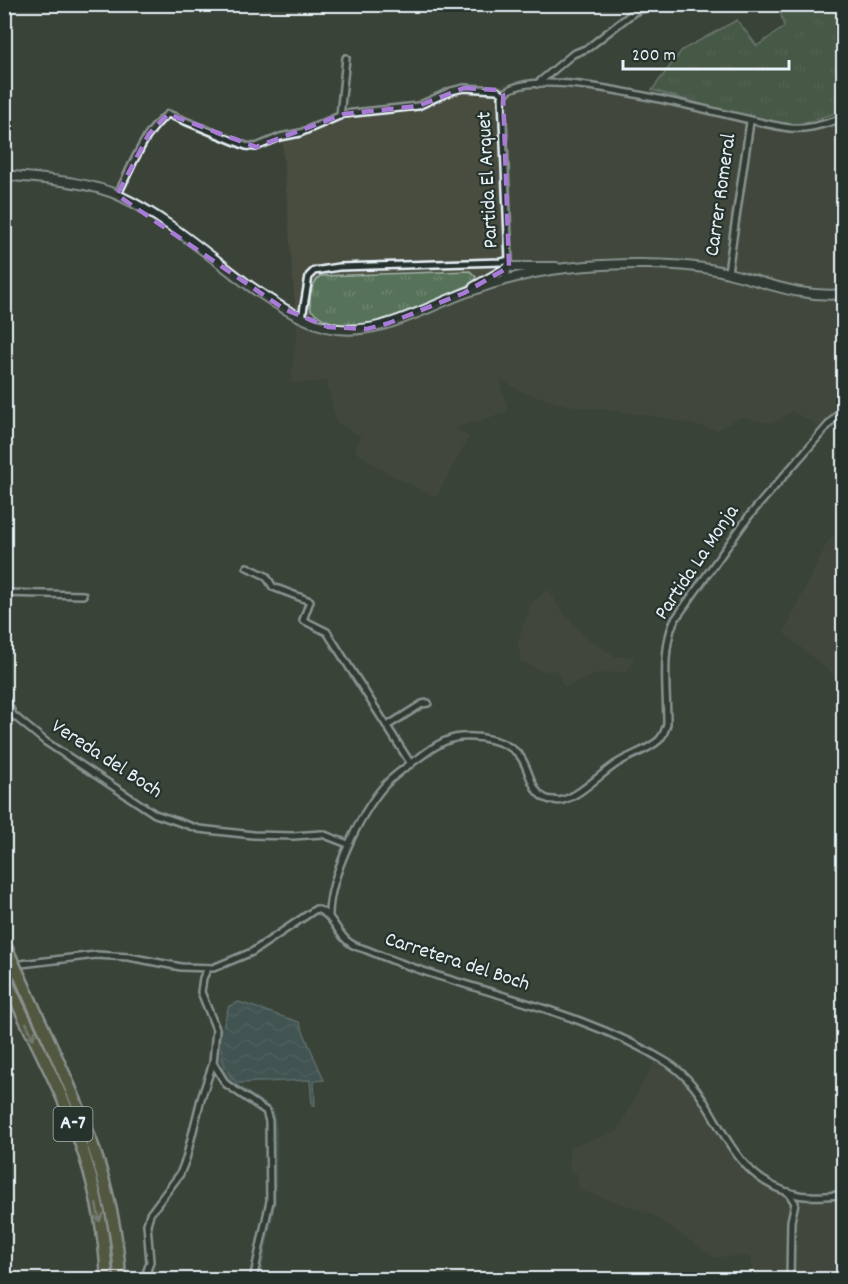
<svg xmlns="http://www.w3.org/2000/svg" width="848" height="1284" viewBox="0 0 848 1284" font-family="Dekko,sans-serif">
	<style>
		.built { fill: #4a4e41 }
		.grass { fill: url(#grass-tufts); stroke: #a0b2a8; stroke-width: 1.5 }
		.water { fill: url(#water-waves); stroke: #8a9fa8; stroke-width: 1.5 }
		.lines { fill: none; stroke-linecap: round; stroke-linejoin: round }
		.canal { stroke: #4c6972; stroke-width: 6 }
		.street-casing { stroke: #e8f1f8; stroke-width: 10 }
		.secondary-casing { stroke: #e8f1f8; stroke-width: 12 }
		.highway-casing { stroke: #e8f1f8; stroke-width: 15 }
		.street { stroke: #26332d; stroke-width: 5 }
		.secondary { stroke: #26332d; stroke-width: 8 }
		.highway { stroke: #6f704a; stroke-width: 10 }
		.highway-bridge-casing { stroke: #e8f1f8; stroke-width: 15; stroke-linecap: butt }
		.highway-bridge { stroke: #6f704a; stroke-width: 10 }
		.oneway { stroke: #b8bdb2 }
		.marked { fill: none; stroke: #a77bd6; stroke-width: 4.5; stroke-dasharray: 12 8; stroke-linejoin: round }
		.labels { text-anchor: middle; dominant-baseline: central; stroke-width: 4.5; stroke-linejoin: round; paint-order: stroke }
		.shield { fill: #26332d; stroke: #aeb8bb; stroke-width: 1.5 }
		.shield-label { font-size: 20px; font-weight: bold; fill: #e8f1f8 }
		.street-label { font-size: 21px; fill: #e8f1f8; stroke: #26332d }
	</style>
	<defs>
		<pattern id="grass-tufts" width="24" height="20" patternUnits="userSpaceOnUse" patternTransform="scale(1.5)"><rect width="24" height="20" fill="#577259"/><path d="M3 7l-1-3M5 7V3M7 7l1-3M15 17l-1-3M17 17v-4M19 17l1-3" fill="none" stroke="#6f8772"/></pattern>
		<pattern id="water-waves" width="16" height="10" patternUnits="userSpaceOnUse" patternTransform="scale(1.5)"><rect width="16" height="10" fill="#4c6972"/><path d="M0 5q4-4 8 0t8 0" fill="none" stroke="#667f87"/></pattern>
	</defs>
	<rect width="100%" height="100%" fill="#3b4339"/>
	<filter id="ink" filterUnits="userSpaceOnUse"><feTurbulence type="fractalNoise" baseFrequency=".0167" numOctaves="2"/><feDisplacementMap in="SourceGraphic" scale="12" xChannelSelector="R" yChannelSelector="G"/><feConvolveMatrix kernelMatrix="1 2 1 2 8 2 1 2 1" color-interpolation-filters="sRGB"/></filter>
	<g filter="url(#ink)">
		<!-- built -->
		<g class="built">
			<path d="M526 79 648 91 760 121 798 124 843 111V402L819 427 792 411 773 423 740 417 717 430 655 416 566 405 520 391 499 378 508 412 455 428 469 437 436 497 393 476 355 452 361 437 336 422 327 381 291 383 297 330 282 137 347 110 406 104 452 87 496 86Z"/>
			<path d="M843 529 844 678 842 682 784 633 829 539Z"/>
			<path d="M548 589 561 610 582 635 616 657 634 656 628 671 597 674 564 687 556 670 542 671 521 661 518 641 531 604Z"/>
			<path d="M655 1061 691 1086 740 1169 752 1179 767 1187 798 1198 843 1197V1279H753L750 1256 714 1257 650 1213 580 1190 577 1173H570L569 1147 617 1132Z"/>
		</g>
		<!-- grass -->
		<g class="grass">
			<path d="M781 5H843V111L798 124 760 121 652 90 682 50 737 20 757 46 784 27 779 6Z"/>
			<path d="M470 271 476 277 475 281 469 285C433 301 365 338 326 320 321 318 316 314 311 310 308 298 311 285 320 276Z"/>
		</g>
		<!-- water -->
		<path class="water" d="M239 1002 299 1022 324 1080 314 1081 315 1105H312L310 1080 237 1083C214 1061 220 1034 229 1006Z"/>
		<g class="lines">
			<!-- canal -->
			<path class="canal" d="M224 1029C222 1037 216 1050 217 1057 221 1084 252 1096 271 1111L274 1129 273 1201 257 1280"/>
			<defs>
				<g id="street">
					<path d="M537 84 573 54 588 48 634 12 654 4"/>
					<path d="M340 116 346 58"/>
					<path d="M117 195C132 168 143 132 168 114L246 146 256 147 280 137 300 133 344 114 418 106 451 91 464 88 497 90 503 94"/>
					<path d="M728 272 750 122"/>
					<path d="M503 280 507 274 509 260 502 97C527 54 744 123 790 128 809 130 826 123 844 118"/>
					<path d="M302 318 309 276 314 271 339 267 501 262 509 260"/>
					<path d="M247 567 266 576 273 587 310 601 303 620 327 632 411 764"/>
					<path d="M4 593 83 595"/>
					<path d="M4 696 13 715 46 742 155 814 199 829 253 835 293 836 322 834 348 844"/>
					<path d="M387 726 422 704 428 703"/>
					<path d="M329 917C328 880 360 813 385 785 395 774 409 765 420 757 432 748 446 738 461 737 480 736 507 740 520 756 531 770 531 800 554 800 557 801 560 801 563 800 582 794 599 775 616 764 629 755 647 751 659 740 664 735 665 730 667 724 667 690 661 652 674 621L749 516 844 407"/>
					<path d="M21 964 96 955 129 957 181 967 213 968 252 952 316 909C334 914 336 934 350 943 355 947 362 948 367 950 466 992 576 1006 668 1063 687 1075 699 1092 710 1111 733 1150 749 1184 798 1195 812 1198 829 1195 844 1195"/>
					<path d="M208 968 203 978 201 992 216 1029 213 1063 226 1084 266 1111 269 1121 270 1201 253 1280"/>
					<path d="M788 1192 795 1203 791 1221 790 1280"/>
					<path d="M144 1280 150 1262 147 1224 150 1214 180 1174 186 1159 201 1099 213 1063"/>
					<path d="M835 1280 844 1272"/>
				</g>
				<g id="secondary">
					<path d="M4 175C40 179 88 181 120 196 165 217 207 254 247 284 271 301 297 319 326 327 374 339 422 309 465 293 497 281 531 272 566 268 612 263 684 261 728 273 769 283 800 298 844 294"/>
					<path d="M474 287 509 267H556"/>
				</g>
				<g id="highway">
					<path d="M4 974C30 1034 64 1092 84 1154 97 1194 105 1238 107 1280"/>
					<path d="M21 979C65 1078 115 1168 120 1280"/>
				</g>
			</defs>
			<!-- street casing -->
			<use href="#street" class="street-casing"/>
			<!-- secondary casing -->
			<use href="#secondary" class="secondary-casing"/>
			<!-- highway casing -->
			<use href="#highway" class="highway-casing"/>
			<!-- street -->
			<use href="#street" class="street"/>
			<!-- secondary -->
			<use href="#secondary" class="secondary"/>
			<!-- highway -->
			<use href="#highway" class="highway"/>
			<defs>
				<path id="highway-bridge" d="M6 947 21 979"/>
			</defs>
			<!-- highway-bridge casing -->
			<use href="#highway-bridge" class="highway-bridge-casing"/>
			<!-- highway-bridge -->
			<use href="#highway-bridge" class="highway-bridge"/>
		</g>
		<!-- one-way arrows -->
		<defs><path id="oneway-shaft" d="M-6 0H5M1.5-3L5.5 0L1.5 3" fill="none" stroke-width="1.6" stroke-linecap="round" stroke-linejoin="round" transform="scale(1.5)"/></defs>
		<g class="oneway">
			<use href="#oneway-shaft" transform="translate(30 1031) rotate(65)"/>
			<use href="#oneway-shaft" transform="translate(98 1213) rotate(79)"/>
		</g>
	</g>
	<!-- marked area -->
	<path d="M0 0H848V1284H0ZM464 88 497 90 503 94 509 267 464 293 389 323 367 329 328 327 284 309 117 195 149 134 168 114 256 147 344 114 418 106Z" fill="#3b4339" fill-opacity=".55" fill-rule="evenodd"/>
	<path class="marked" d="M464 88 497 90 503 94 509 267 464 293 389 323 367 329 328 327 284 309 117 195 149 134 168 114 256 147 344 114 418 106Z"/>
	<g class="labels">
		<!-- shield labels -->
		<rect class="shield" x="53.5" y="1107" width="39" height="34" rx="4.5"/>
		<g class="shield-label">
			<text x="73" y="1124">A-7</text>
		</g>
		<!-- street labels -->
		<g class="street-label">
			<text transform="translate(489 180) rotate(-93)">Partida El Arquet</text>
			<text transform="translate(722 195) rotate(-82)">Carrer Romeral</text>
			<text transform="translate(698 563) rotate(-56)">Partida La Monja</text>
			<text transform="translate(106 760) rotate(33)">Vereda del Boch</text>
			<text transform="translate(457 963) rotate(18)">Carretera del Boch</text>
		</g>
	</g>
	<!-- margin -->
	<rect width="848" height="1284" fill="none" stroke="#26332d" stroke-width="24"/>
	<rect x="12" y="12" width="824" height="1260" fill="none" stroke="#e8f1f8" stroke-width="2" filter="url(#ink)"/>
	<!-- scale -->
	<path d="M623 60v9h166v-9" fill="none" stroke="#e8f1f8" stroke-width="3"/>
	<text x="632" y="60" font-size="18" fill="#e8f1f8" stroke="#26332d" stroke-width="4.5" paint-order="stroke">200 m</text>
</svg>
